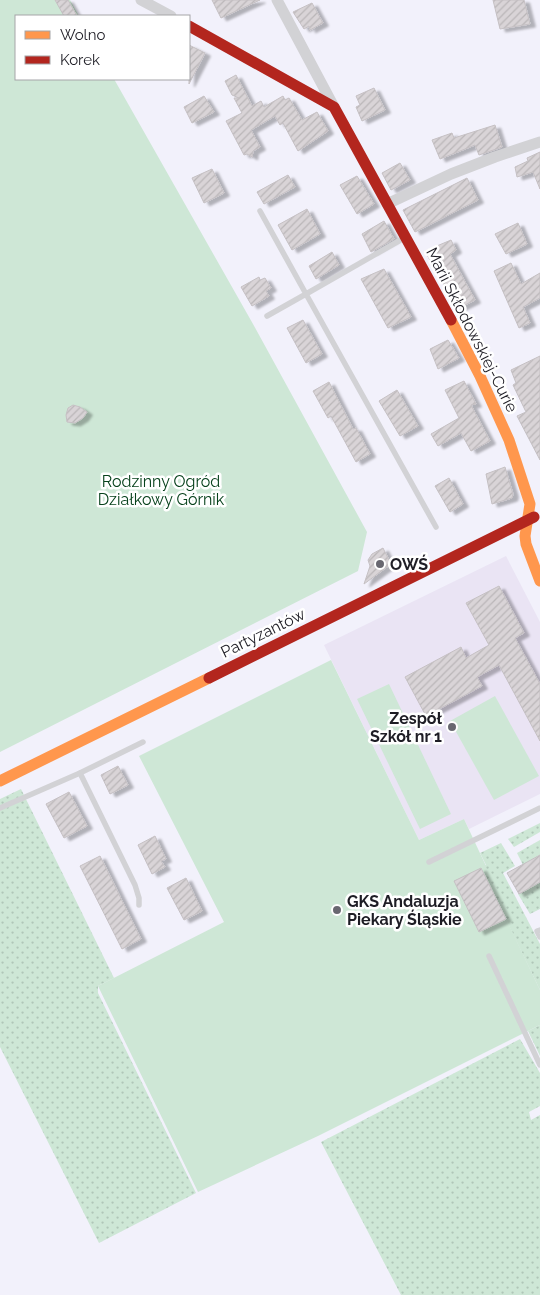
<svg xmlns="http://www.w3.org/2000/svg" width="540" height="1295" viewBox="0 0 540 1295" font-family="Raleway,sans-serif">
	<style>
		.education { fill: #eae4f4 }
		.grass { fill: url(#grass-dots) }
		.garden { fill: #cee7d6 }
		.building { fill: url(#building-hatch); stroke: #c5c0c3; filter: url(#shadow) }
		.lines { fill: none; stroke-linecap: round; stroke-linejoin: round }
		.lane { stroke: #d2d2d5; stroke-width: 5.5 }
		.street { stroke: #d2d2d5; stroke-width: 11 }
		.slow { stroke: #ff974d; stroke-width: 11 }
		.jam { stroke: #b3261e; stroke-width: 11 }
		.poi-dot { fill: #686770; stroke: #fff; stroke-width: 2 }
		.labels { text-anchor: middle; dominant-baseline: central; stroke-width: 5; stroke-linejoin: round; paint-order: stroke }
		.street-label { font-size: 16px; fill: #1e1d25; stroke: #fff }
		.park-label { font-size: 16px; fill: #06411b; stroke: #fff }
		.poi-label { font-size: 16px; font-weight: bold; fill: #1e1d25; stroke: #fff; text-anchor: start }
	</style>
	<defs>
		<pattern id="grass-dots" width="8" height="8" patternUnits="userSpaceOnUse" patternTransform="scale(1.25)"><rect width="8" height="8" fill="#cee7d6"/><path d="M2 2h.1M6 6h.1" fill="none" stroke="#b0c6b8" stroke-width="1.8" stroke-linecap="round"/></pattern>
		<pattern id="building-hatch" width="6" height="6" patternUnits="userSpaceOnUse" patternTransform="scale(1.25)"><rect width="6" height="6" fill="#d9d4d7"/><path d="M-1 1l2-2M0 6l6-6M5 7l2-2" fill="none" stroke="#bab6b8"/></pattern>
		<filter id="shadow"><feDropShadow dx="5.5" dy="3" stdDeviation="1" flood-color="#0004"/></filter>
	</defs>
	<rect width="100%" height="100%" fill="#f2f1fb"/>
	<!-- education -->
	<path class="education" d="M506 556 540 622V794L469 829 464 819 419 840 324 645Z"/>
	<!-- grass -->
	<g class="grass">
		<path d="M21 789 114 978 98 986V993L196 1193 99 1243 0 1047V799Z"/>
		<path d="M540 823V832L514 847 508 839Z"/>
		<path d="M540 840V855L523 865 517 853Z"/>
		<path d="M501 843 515 866 503 873 540 944V990L481 868 486 865 480 853Z"/>
		<path d="M540 882V909L530 914 518 894Z"/>
		<path d="M540 1025V1056L528 1031Z"/>
		<path d="M520 1039 540 1073V1106L529 1112 531 1120 540 1115V1295H401L321 1142Z"/>
	</g>
	<!-- garden -->
	<g class="garden">
		<path d="M0 0H70L79 16H16V79H114L253 324 367 532 358 571 0 752Z"/>
		<path d="M331 660 419 840 464 819 486 866 482 868 540 990V1025L318 1136 198 1192 98 986 224 922 139 756Z"/>
		<path d="M389 684 451 814 420 829 357 699Z"/>
		<path d="M495 696 539 776 494 800 450 721Z"/>
	</g>
	<!-- building -->
	<g class="building">
		<path d="M55 0H68L77 16H64Z"/>
		<path d="M212 0H260L221 18Z"/>
		<path d="M493 0H524L530 24 500 29Z"/>
		<path d="M312 3 323 23 310 30 309 26 304 29 293 12Z"/>
		<path d="M189 45 205 53 189 84Z"/>
		<path d="M236 75 252 106 261 101 264 107 283 96 285 100 289 98 302 120 317 112 328 131 298 151 283 123 280 125 275 116 251 130 260 147 253 151 252 157 247 154 244 155 226 121 242 113 234 98H239L232 95 225 81Z"/>
		<path d="M374 88 385 110 362 121 356 107 360 105 356 96Z"/>
		<path d="M204 96 214 112 192 123 184 107Z"/>
		<path d="M495 125 502 147 479 155 475 145 440 159 432 140 452 133 454 138Z"/>
		<path d="M540 152V189L533 172 517 177 515 167 528 161 527 158Z"/>
		<path d="M400 163 410 180 391 190 382 173Z"/>
		<path d="M212 169 224 193 204 203 192 178Z"/>
		<path d="M288 175 295 187 264 204 257 192Z"/>
		<path d="M357 176 374 204 357 214 340 185Z"/>
		<path d="M467 178 478 200 415 232 403 210Z"/>
		<path d="M307 209 320 234 292 250 278 225Z"/>
		<path d="M384 221 394 239 371 252 362 234Z"/>
		<path d="M518 223 527 244 506 254 495 234Z"/>
		<path d="M451 240 456 250 450 254 475 300 457 309 425 251Z"/>
		<path d="M332 252 339 265 316 279 309 266Z"/>
		<path d="M511 263 521 284 540 273V298L523 307 530 323 519 328 494 271Z"/>
		<path d="M384 269 411 317 388 328 361 279Z"/>
		<path d="M259 277 260 280 265 278 271 288 266 291 269 296 252 306 241 287Z"/>
		<path d="M303 320 322 354 306 363 287 328Z"/>
		<path d="M448 340 459 358 438 369 430 349Z"/>
		<path d="M540 356V460L517 416 526 412 513 385 516 383 511 370Z"/>
		<path d="M464 381 476 404 471 405 490 441 471 451 461 433 438 446 431 434 459 418 445 390Z"/>
		<path d="M329 382 353 429 356 428 370 454 356 462 331 416 328 418 313 391Z"/>
		<path d="M397 390 418 426 400 436 379 401Z"/>
		<path d="M73 405 80 407 87 412 83 418 75 423 67 422 66 415 68 408Z"/>
		<path d="M505 467 513 494 512 498 492 504 486 474Z"/>
		<path d="M449 478 463 504 450 512 435 486Z"/>
		<path d="M383 548 391 564 364 584 370 566 368 560 372 554Z"/>
		<path d="M499 586 524 633 515 638 540 684V741L499 665 477 677 482 686 426 716 405 677 461 647 466 658 489 645 466 603Z"/>
		<path d="M118 766 128 785 110 794 101 775Z"/>
		<path d="M69 792 87 826 64 838 46 804Z"/>
		<path d="M155 836 166 859 161 861 165 867 152 874 138 845Z"/>
		<path d="M540 855V882L519 894 507 873Z"/>
		<path d="M100 856 141 939 122 949 80 866Z"/>
		<path d="M481 868 506 919 479 932 454 881Z"/>
		<path d="M186 878 202 911 184 920 167 888Z"/>
	</g>
	<g class="lines">
		<!-- lane -->
		<g class="lane">
			<path d="M260 211 306 294 267 316"/>
			<path d="M404 238 306 294 436 527"/>
			<path d="M80 773 135 885 139 898V905"/>
			<path d="M0 808 80 773 143 742"/>
			<path d="M429 862 540 808"/>
			<path d="M540 930 537 931 540 937"/>
			<path d="M489 956 540 1065"/>
		</g>
		<!-- street -->
		<g class="street">
			<path d="M141 0 171 16"/>
			<path d="M277 0 333 105"/>
			<path d="M387 204 451 174 495 157 540 142"/>
		</g>
		<!-- slow -->
		<g class="slow">
			<path d="M451 320 480 376 509 440 530 504 525 536 526 544 540 581"/>
			<path d="M0 781 209 678"/>
		</g>
		<!-- jam -->
		<g class="jam">
			<path d="M189 26 334 107 451 320"/>
			<path d="M209 678 534 517"/>
		</g>
	</g>
	<!-- markers -->
	<g class="poi-dot">
		<circle cx="380" cy="564" r="5"/>
		<circle cx="452" cy="727" r="5"/>
		<circle cx="337" cy="910" r="5"/>
	</g>
	<g class="labels">
		<!-- street labels -->
		<g class="street-label">
			<text transform="translate(472 330) rotate(63)">Marii Skłodowskiej-Curie</text>
			<text transform="translate(263 633) rotate(-26)">Partyzantów</text>
		</g>
		<!-- park labels -->
		<g class="park-label">
			<text x="161" y="481">Rodzinny Ogród<tspan x="161" dy="18">Działkowy Górnik</tspan></text>
		</g>
		<!-- poi labels -->
		<g class="poi-label">
			<text x="390" y="564">OWŚ</text>
			<text x="442" y="718" text-anchor="end">Zespół<tspan x="442" dy="18">Szkół nr 1</tspan></text>
			<text x="347" y="901">GKS Andaluzja<tspan x="347" dy="18">Piekary Śląskie</tspan></text>
		</g>
	</g>
	<!-- legend -->
	<rect x="15" y="15" width="175" height="65" fill="#ffffff" stroke="#a5a5a8"/>
	<rect x="25" y="31" width="25" height="8" fill="#ff974d" stroke="#a5a5a8"/>
	<text x="60" y="40" font-size="15" fill="#1e1d25">Wolno</text>
	<rect x="25" y="56" width="25" height="8" fill="#b3261e" stroke="#a5a5a8"/>
	<text x="60" y="65" font-size="15" fill="#1e1d25">Korek</text>
</svg>
